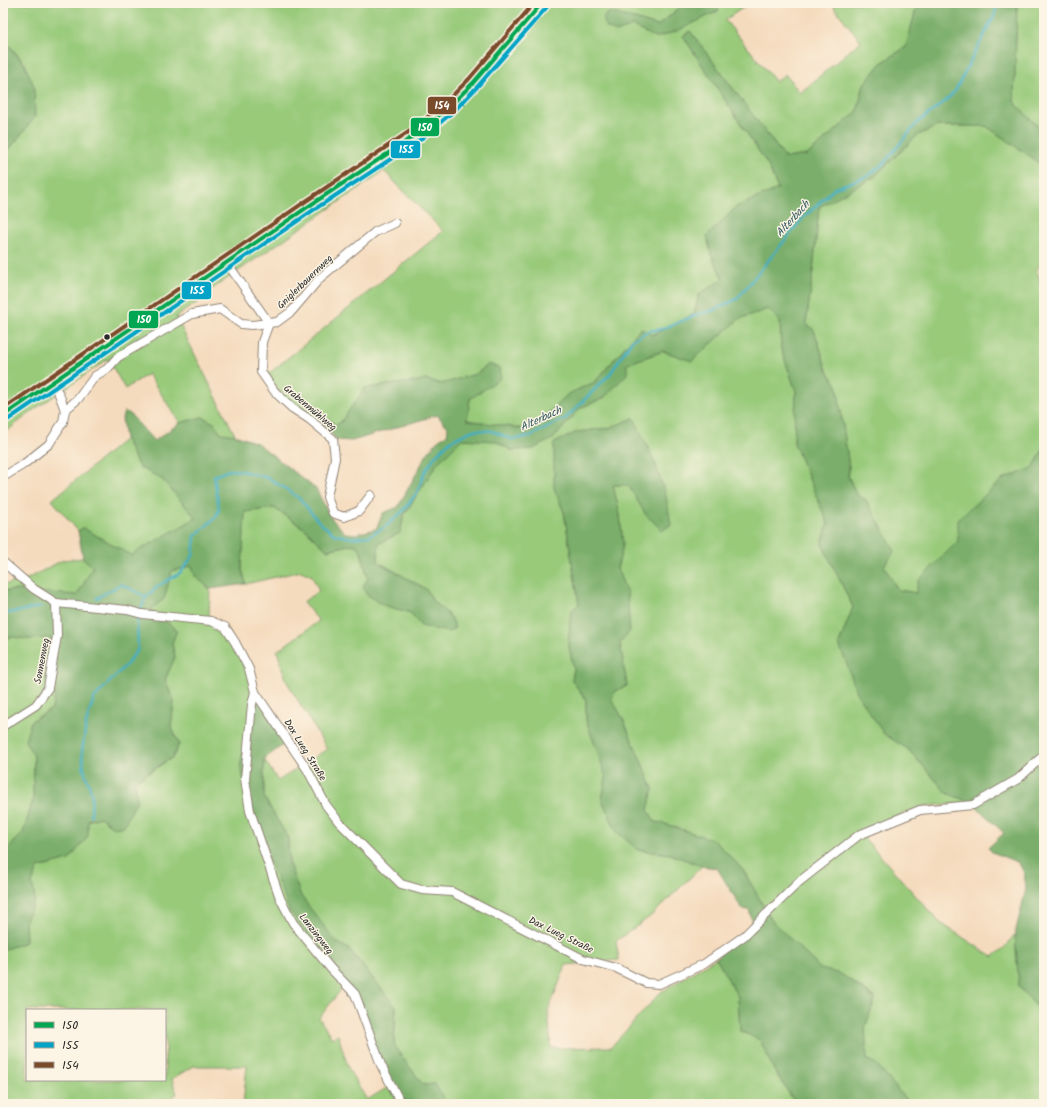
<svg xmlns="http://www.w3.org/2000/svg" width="1047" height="1107" viewBox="0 0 1047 1107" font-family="Kalam,sans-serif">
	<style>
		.green { fill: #98ca7a; stroke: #627a52; fill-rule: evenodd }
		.forest { fill: #7aae6a; stroke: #526c4a }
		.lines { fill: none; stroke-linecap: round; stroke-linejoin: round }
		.stream { stroke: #42aec1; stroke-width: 2.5 }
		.minor-casing { stroke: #908374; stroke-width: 10 }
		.primary-casing { stroke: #908374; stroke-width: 15 }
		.minor { stroke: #fff; stroke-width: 8 }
		.primary { stroke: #f0c469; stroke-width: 13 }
		.bus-1-casing { stroke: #fcf5e5; stroke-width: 7 }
		.bus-2-casing { stroke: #fcf5e5; stroke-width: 7 }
		.bus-3-casing { stroke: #fcf5e5; stroke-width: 7 }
		.bus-1 { stroke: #00a651; stroke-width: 4 }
		.bus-2 { stroke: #02a3c6; stroke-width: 4 }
		.bus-3 { stroke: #7a4b2a; stroke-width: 4 }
		.bus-dot { fill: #2b2b2b; stroke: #fcf5e5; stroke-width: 1.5 }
		.labels { text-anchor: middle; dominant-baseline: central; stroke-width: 3; stroke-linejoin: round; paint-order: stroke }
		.street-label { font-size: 10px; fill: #2b2b2b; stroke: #fcf5e5 }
		.water-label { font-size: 11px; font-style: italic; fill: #335960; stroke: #fcf5e5 }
		.line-badge { stroke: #fcf5e5; stroke-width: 1.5 }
		.badge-label { font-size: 11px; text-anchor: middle; font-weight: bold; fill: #fff }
	</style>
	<rect width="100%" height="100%" fill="#fcf5e5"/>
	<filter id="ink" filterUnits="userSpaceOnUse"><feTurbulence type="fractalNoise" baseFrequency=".025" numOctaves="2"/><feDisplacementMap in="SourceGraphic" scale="8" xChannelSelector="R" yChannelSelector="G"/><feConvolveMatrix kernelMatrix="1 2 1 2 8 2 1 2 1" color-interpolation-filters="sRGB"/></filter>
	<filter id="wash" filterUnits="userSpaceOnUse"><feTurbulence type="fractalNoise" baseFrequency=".012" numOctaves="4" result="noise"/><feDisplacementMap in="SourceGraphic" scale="16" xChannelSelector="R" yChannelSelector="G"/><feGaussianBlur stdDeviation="0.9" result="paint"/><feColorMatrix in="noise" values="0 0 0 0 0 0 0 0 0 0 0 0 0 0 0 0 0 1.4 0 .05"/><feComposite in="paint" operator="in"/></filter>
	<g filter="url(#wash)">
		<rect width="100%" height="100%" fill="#f5dbbe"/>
		<!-- green -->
		<g class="green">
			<path d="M3 3H685L658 26 610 12 655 38 677 31 718 11 720 3H750L725 20 776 82 785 74 800 93 861 41 835 9 833 3H923L916 9 906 47 880 64 864 84 857 112 807 155 785 158 690 31 683 36 768 165 778 189 736 207 711 254 723 279 699 294 694 314 652 335 640 329 595 382 568 394 531 430 466 420 470 399 484 388 489 364 476 374 441 384 427 380 365 388 341 422 336 425 321 418 319 422 286 401 267 375 443 231 384 171 209 291 205 297 176 317 235 435 221 433 214 423 202 417 180 423 148 374 125 389 108 359 35 409 3 434V157L35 117 26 65 3 38Z"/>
			<path d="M1017 3H1044V133L1014 102Z"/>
			<path d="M938 126H986L1032 157 1044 168V255L1037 270 1044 299V448L1033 468 1003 479 958 541 919 581 916 593 898 590 884 566 866 500 857 495 848 476 849 467 837 385 827 370 814 330 806 324 813 272 819 207 874 177 918 135Z"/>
			<path d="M768 309 780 321 781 349 796 391 794 443 828 524 822 544 853 607 839 644 884 734 908 749 947 793 972 803 923 806 859 832 939 922 993 957 1004 948 1015 934 1019 987 1040 1010 1044 1009V1104H910L875 1064 867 1060 865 1028 875 998 841 974 821 970 772 921 743 870 714 840 662 823 655 822 648 810 653 789 623 719 610 697 617 690 627 686 620 643 627 593 617 569 623 545 620 515 613 485 628 484 646 515 666 496 655 463 634 419 609 428 577 432 554 488 564 512 579 604 568 643 574 669 572 680 586 700V720L607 777 602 800 638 850 670 854 702 866 651 916 616 941 619 960 566 965 548 1011 551 1048 611 1047 661 992 716 958 738 997 740 1031 760 1039 774 1070 796 1104H447L435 1084 423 1085 394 1046 396 1007 349 949 336 942 301 897 289 864 288 838 264 797V759L278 781 327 749 287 682 277 651 319 621 303 602 319 591 312 576 301 571 246 584 242 569 245 512 274 508 305 529 327 550 353 544 360 548 368 579 383 605 411 613 421 626 452 618 433 601 426 589 378 562V544L400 533 404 515 436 464 462 439 495 441 511 450 533 449 554 438 580 408 604 398 627 364 663 351 692 361 739 319Z"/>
			<path d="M125 439 139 467 162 479 196 518 131 555 83 528 78 531 52 500Z"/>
			<path d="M83 558 94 567 77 596 16 590 3 591V585L27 579 63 560Z"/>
			<path d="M192 565 195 576 210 589 209 617 228 630 262 703 252 708 267 855 347 982 319 1018 332 1038 338 1035 349 1070 367 1100 388 1087 395 1097 410 1102 408 1104H243L247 1066H193L172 1079 177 1094 163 1104H3V952L5 949 26 942 25 922 35 900 32 883 38 868 69 860 88 821 100 817 114 828 137 800 135 781 173 757 179 744 171 726 174 702 165 680 175 657 172 643 177 630 150 610 164 599 172 571ZM27 1010H165V1080H27Z"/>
			<path d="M11 637 29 639 51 638 53 653 48 681 55 696 52 709 31 721 34 756 33 800 23 833 3 854V639Z"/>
		</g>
		<!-- forest -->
		<g class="forest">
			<path d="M685 3H720L718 11 677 31 655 38 633 26 616 32 606 27 603 17 610 12 658 26Z"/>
			<path d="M923 3H1017L1014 102 1044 133V168L1031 157 986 126H938L918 135 874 177 819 207 813 272 806 324 814 330 827 370 837 385 849 467 848 476 857 495 866 500 895 551 884 566 898 590 916 593 918 581 958 541V519L1003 479 1033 468 1044 448V1009L1040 1010 1019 987 1015 934 1026 889 1024 873 1019 863 992 852 988 848 1004 833 972 803 947 793 908 749 884 734 859 697 839 644 853 607 822 544 828 524 794 443 796 391 781 349 780 321 768 309 739 319 692 361 663 351 627 364V374L604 398 580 408 554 438 533 449 511 450 495 441 462 439 437 464 404 515 400 533 378 544V562L426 589 433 601 452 618 455 628 448 632 421 626 411 613 383 605 366 594 363 586 368 578 360 548 353 544 327 550 305 529 274 508 245 512 242 569 246 584 210 589 195 576 192 566 172 571 164 599 150 610 177 630 172 643 175 657 165 680 174 702 171 726 179 744 173 757 135 781 137 800 124 826 114 828 100 817 88 820V836L69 860 38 868 32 883 35 900 25 922 26 942 5 949 3 952V854L23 833 33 800 34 756 25 741 31 721 52 709 55 696 48 681 47 660 53 653 51 638 29 639 11 637 3 639V591L16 590 77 595 93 567 83 558 78 531 83 528 131 555 196 518 162 479 139 467 125 439 122 418 124 412 129 413 154 441 180 423 202 417 214 423 221 433 235 435 257 443 316 489 331 518 345 533 356 534 376 529 383 513 398 507 427 454 439 439 447 435 448 427 437 415 352 441 337 440 319 422 320 418 329 419 336 425 341 422 365 388 427 380 441 384 476 374 489 364 499 368 501 378 470 399 467 420 531 430 568 394 595 382 641 328 652 335 694 314 699 294 723 279 711 254 707 236 736 207 778 189 768 165 683 36 690 31 785 158 807 155 857 112 864 84 880 64 906 47 916 9Z"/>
			<path d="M3 38 25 65 34 86 35 117 3 157Z"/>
			<path d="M634 418 655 463 666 496 671 525 662 530 646 515 628 485H613L620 515 623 545 617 569 627 593 630 631 620 643 627 686 617 690 611 698 623 719 653 789 648 810 655 822 662 823 714 840 743 870 772 921 821 969 841 974 875 999 865 1028 867 1060 875 1063 910 1104H796L774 1070 760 1040 740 1031 738 997 716 958 753 924 749 910 742 909 717 868 702 866 670 854 638 850 617 832 602 800 606 777 586 720V700L572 680 574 669 568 643 571 611 579 604 564 512 554 488V443L577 432 609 428Z"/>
			<path d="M262 703 287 742 264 759V797L288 838 289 864 301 896 336 942 349 949 396 1007 394 1046 423 1085 435 1084 447 1104H417L395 1097 347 982 290 912 267 855 240 766 252 707Z"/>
		</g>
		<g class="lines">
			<!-- stream -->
			<g class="stream">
				<path d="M97 598 121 584 146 597 158 586 180 573 193 556 195 536 216 517 219 509 214 476 229 470 242 471 268 478 286 489 300 499 318 521 334 534 351 538 369 536 385 527 403 511 418 491 424 473 435 456 450 441 473 430 492 431 511 439 528 437 565 419 610 374 632 340 648 331 662 329 696 315 714 310 737 299 803 218 835 188 868 176 884 163 917 123 947 100 955 91 994 16 998 3"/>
				<path d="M3 614 41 607"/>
				<path d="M91 815 92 794 84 770 82 752 86 723 94 698 128 663 138 649 137 617 146 597"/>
			</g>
		</g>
	</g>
	<g filter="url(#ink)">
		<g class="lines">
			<defs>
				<g id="minor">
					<path d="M227 263 269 323 262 342 261 372 275 392 292 408 309 419 333 439 335 458 327 497 333 513 344 517 359 511 371 495"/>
					<path d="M65 410 78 399 95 376 107 369 118 357 192 314 220 309 241 324 252 325 277 322 292 311 320 278 375 232 395 223"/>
					<path d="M3 477 24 464 49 444 63 422 65 410 59 394 52 382"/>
					<path d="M3 562 34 589 56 603 127 610 142 614 211 621 225 627 235 642 249 669 255 692 307 769 326 805 339 822 401 884 422 890 452 892 583 959 616 968 646 983 659 984 704 964 744 936 800 881 859 835 920 810 973 805 1018 779 1044 755"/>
					<path d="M255 692 252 704 245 779 250 811 280 898 293 923 331 969 355 994 381 1065 401 1104"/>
					<path d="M3 726 36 705 48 688 57 636 56 603"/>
				</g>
				<path id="primary" d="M3 416 309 206 417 134 451 105 473 83 542 3"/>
			</defs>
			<!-- minor casing -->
			<use href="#minor" class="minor-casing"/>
			<!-- primary casing -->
			<use href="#primary" class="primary-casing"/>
			<!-- minor -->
			<use href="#minor" class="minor"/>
			<!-- primary -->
			<use href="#primary" class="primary"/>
			<defs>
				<path id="bus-1" d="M3 416 309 206 417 134 451 105 473 83 542 3"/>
				<path id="bus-2" d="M6 421 312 211 421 139 455 110 477 87 547 7"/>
				<path id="bus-3" d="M3 409 306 201 413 129 447 101 469 79 534 3"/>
			</defs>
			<!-- bus-1 casing -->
			<use href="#bus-1" class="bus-1-casing"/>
			<!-- bus-2 casing -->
			<use href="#bus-2" class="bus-2-casing"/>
			<!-- bus-3 casing -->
			<use href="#bus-3" class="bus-3-casing"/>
			<!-- bus-1 -->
			<use href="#bus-1" class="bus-1"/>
			<!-- bus-2 -->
			<use href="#bus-2" class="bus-2"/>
			<!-- bus-3 -->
			<use href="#bus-3" class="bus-3"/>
		</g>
	</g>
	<!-- markers -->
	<circle class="bus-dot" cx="107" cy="337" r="3.5"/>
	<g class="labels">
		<!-- street labels -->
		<g class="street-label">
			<text transform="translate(305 282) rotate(-44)">Gniglerbauernweg</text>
			<text transform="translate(310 408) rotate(40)">Grabenmühlweg</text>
			<text transform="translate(42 661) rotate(-79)">Sonnenweg</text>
			<text transform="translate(305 750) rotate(58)">Dax Lueg Straße</text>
			<text transform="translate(316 934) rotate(52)">Lanzingweg</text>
			<text transform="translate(561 935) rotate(26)">Dax Lueg Straße</text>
		</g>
		<!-- water labels -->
		<g class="water-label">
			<text transform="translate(793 219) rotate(-48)">Alterbach</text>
			<text transform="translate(541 419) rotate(-25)">Alterbach</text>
		</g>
	</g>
	<g class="line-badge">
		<rect x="427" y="96" width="30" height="19" rx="4" fill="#7a4b2a"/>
		<rect x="410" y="117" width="30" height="20" rx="4" fill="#00a651"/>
		<rect x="390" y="140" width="31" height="19" rx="4" fill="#02a3c6"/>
		<rect x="181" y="281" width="31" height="19" rx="4" fill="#02a3c6"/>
		<rect x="128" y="310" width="31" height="19" rx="4" fill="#00a651"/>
	</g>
	<g class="badge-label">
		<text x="442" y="109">154</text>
		<text x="425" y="131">150</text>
		<text x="406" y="153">155</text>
		<text x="197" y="294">155</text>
		<text x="144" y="323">150</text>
	</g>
	<!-- margin -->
	<rect width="1047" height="1107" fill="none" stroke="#fcf5e5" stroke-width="16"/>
	<!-- legend -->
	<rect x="26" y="1009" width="140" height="72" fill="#fcf5e5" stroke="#a8a49b"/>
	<rect x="34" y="1022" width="20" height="6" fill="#00a651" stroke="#a8a49b"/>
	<text x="62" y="1029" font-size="12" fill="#2b2b2b">150</text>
	<rect x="34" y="1042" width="20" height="6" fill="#02a3c6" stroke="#a8a49b"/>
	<text x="62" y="1049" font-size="12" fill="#2b2b2b">155</text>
	<rect x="34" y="1062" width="20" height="6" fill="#7a4b2a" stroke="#a8a49b"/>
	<text x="62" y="1069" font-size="12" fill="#2b2b2b">154</text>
</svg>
